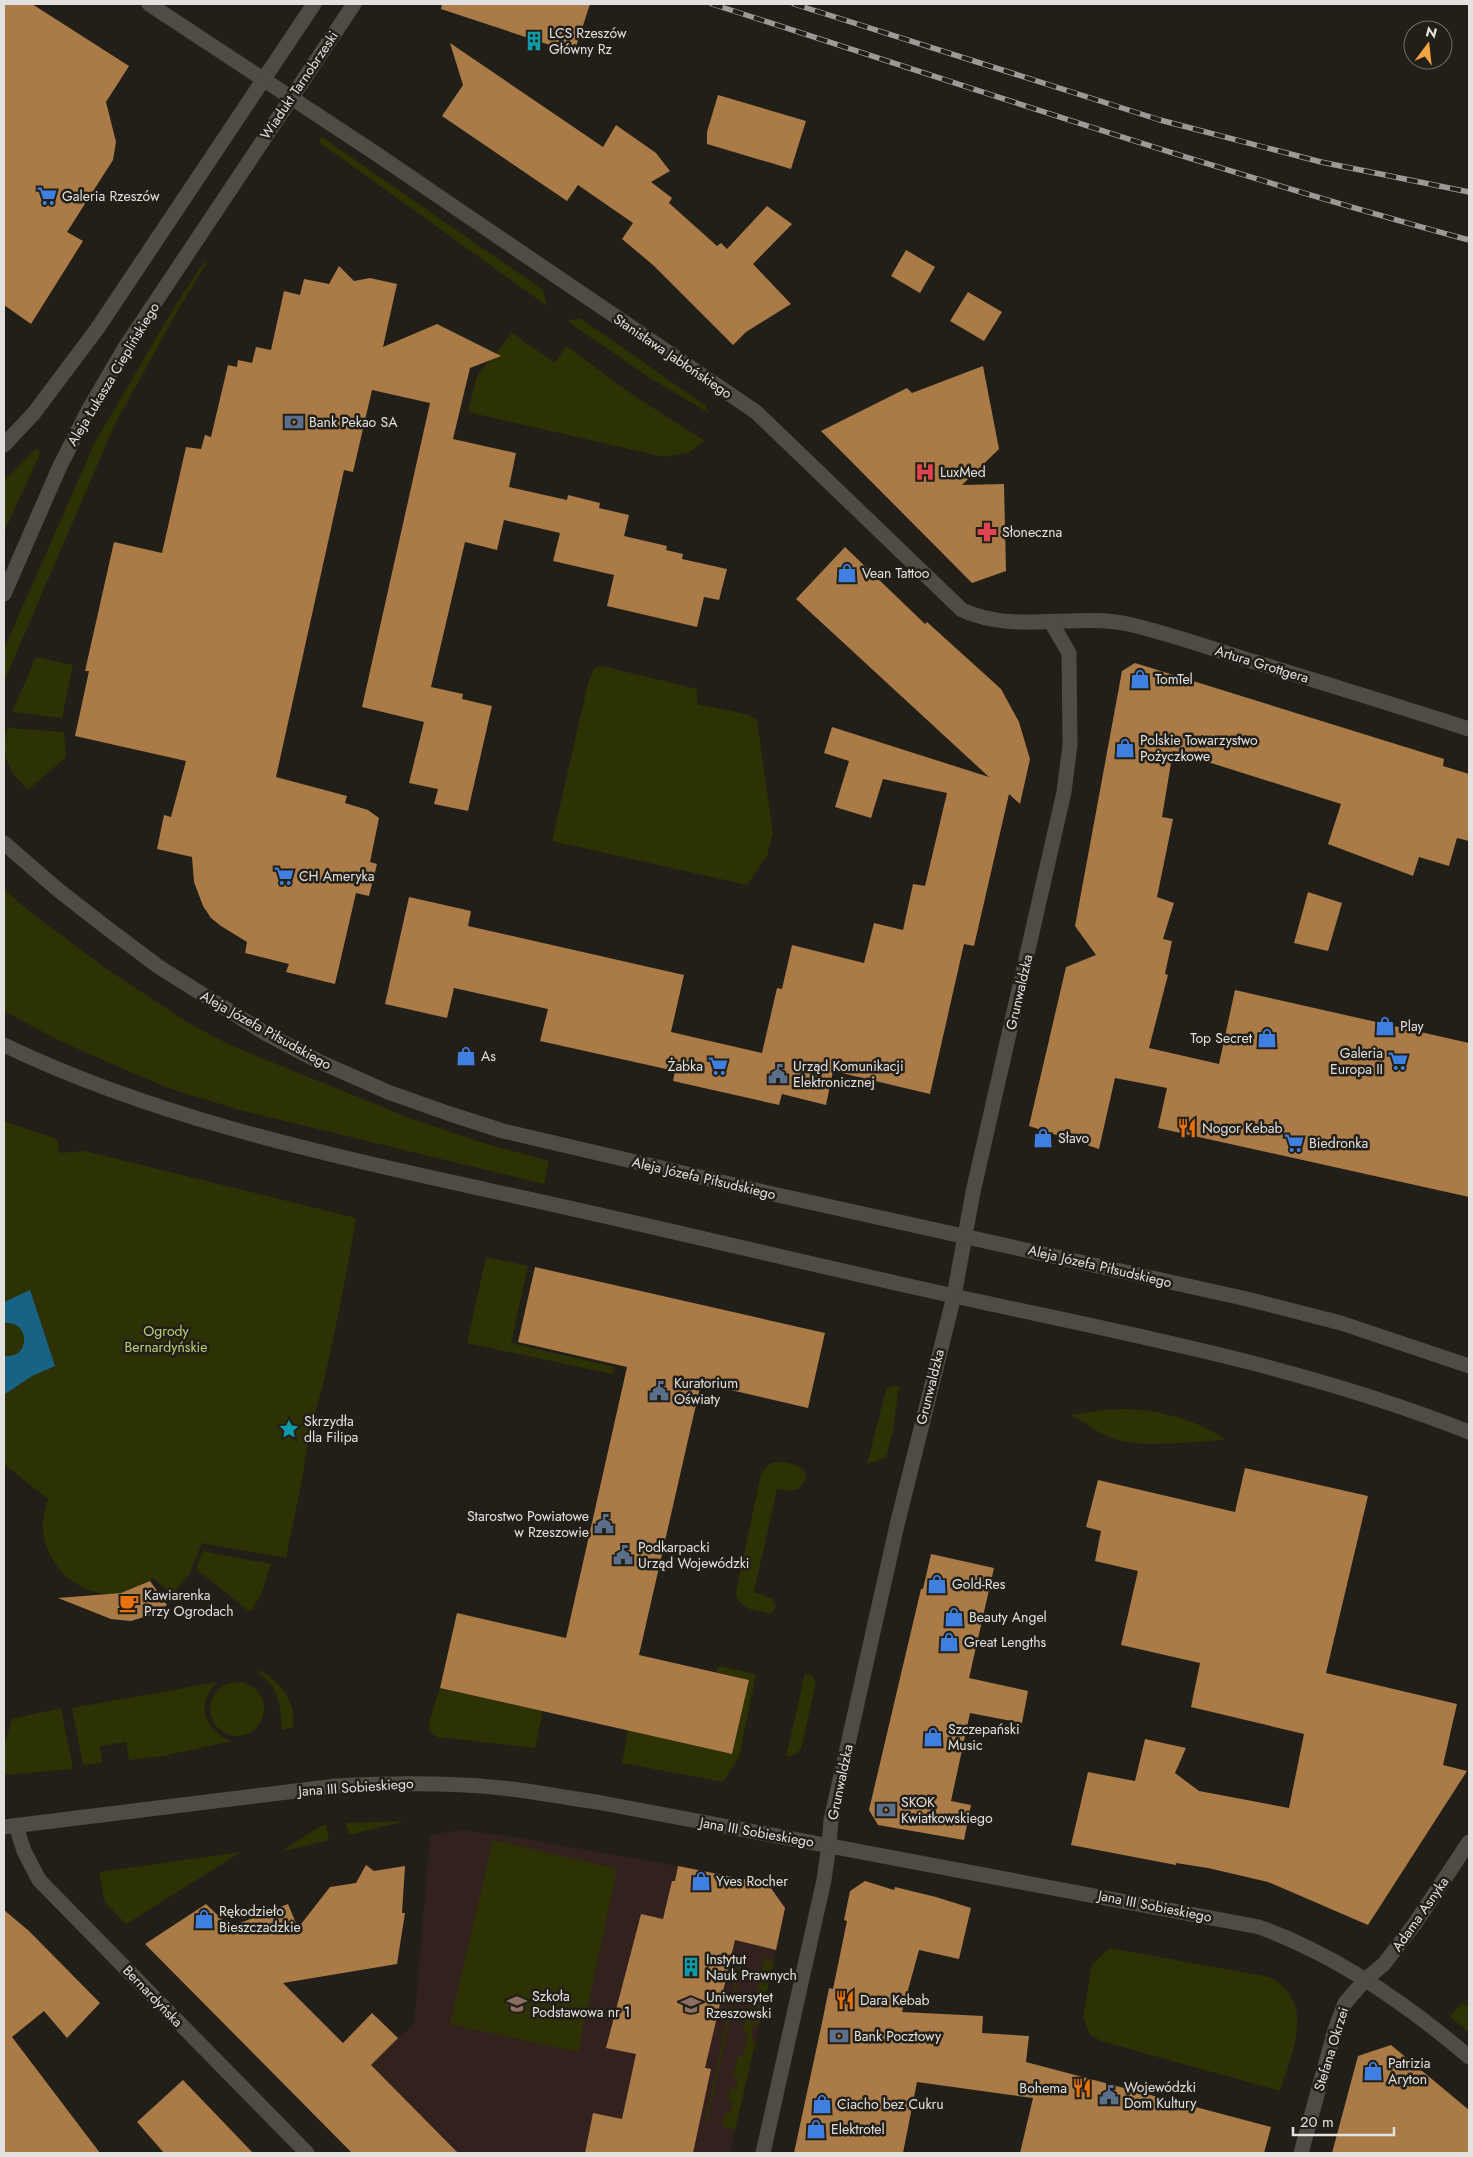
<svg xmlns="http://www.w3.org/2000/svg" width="1473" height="2157" viewBox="0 0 1473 2157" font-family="Jost,sans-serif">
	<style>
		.education { fill: #33211e }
		.green { fill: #2c3203 }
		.water { fill: #186286 }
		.building { fill: #aa7b46 }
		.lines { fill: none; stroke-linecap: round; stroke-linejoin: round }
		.pedestrian { stroke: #4f4b45; stroke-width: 15 }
		.minor { stroke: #4f4b45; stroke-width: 15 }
		.secondary { stroke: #4f4b45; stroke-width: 15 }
		.rail-casing { stroke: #9d9a95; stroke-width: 5.5 }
		.rail { stroke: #221f19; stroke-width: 4; stroke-dasharray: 11; stroke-linecap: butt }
		.labels { text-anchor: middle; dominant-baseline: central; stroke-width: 5; stroke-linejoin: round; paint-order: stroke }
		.poi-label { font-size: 14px; fill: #e3e1dd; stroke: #221f19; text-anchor: start }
		.street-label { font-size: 14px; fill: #e3e1dd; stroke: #221f19 }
		.park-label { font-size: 14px; fill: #bed072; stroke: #221f19 }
	</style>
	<rect width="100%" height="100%" fill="#221f19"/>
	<!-- education -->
	<path class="education" d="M461 1830 508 1836 678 1866 675 1881 781 1910 782 1904 786 1905 730 2153H352L311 2112 336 2086 414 2025 430 1835Z"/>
	<!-- green -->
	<g class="green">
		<path d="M322 137 543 290 547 306 319 142Z"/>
		<path d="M204 262 206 264 179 308 115 424 4 682V649L95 442 175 306Z"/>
		<path d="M580 318 706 406 709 413 650 378 567 321Z"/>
		<path d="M512 333 555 363 566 346 636 397 705 441 688 453 664 457 468 412 477 376Z"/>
		<path d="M36 449 39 450 40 454 4 532V481Z"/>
		<path d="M36 657 73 665 62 718 12 712Z"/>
		<path d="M602 666 697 689V704L746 714 757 720 773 833 767 856 747 885 552 841 588 683 594 668Z"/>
		<path d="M8 726 10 728 64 732 66 757 28 790C7 770 0 755 8 726Z"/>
		<path d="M4 889 30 912 108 970 192 1025 232 1046 415 1120 483 1143 549 1161 544 1184 240 1110 165 1087 60 1041 4 1011Z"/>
		<path d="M4 1121 57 1139 60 1153 85 1151 356 1218C347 1273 336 1329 323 1384 316 1412 306 1441 304 1470L286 1558 202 1543 189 1575 172 1594 153 1578C143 1585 133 1591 121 1593 83 1600 46 1568 43 1530 42 1519 45 1509 48 1499L4 1464Z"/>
		<path d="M486 1257 528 1266 511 1343 614 1367 613 1374 467 1343Z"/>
		<path d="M891 1386H899L893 1430 886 1458 867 1464 886 1390Z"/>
		<path d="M1126 1409C1162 1411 1196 1419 1226 1440 1195 1441 1140 1449 1111 1438 1098 1433 1084 1422 1071 1415L1101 1410Z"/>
		<path d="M773 1462C789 1461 821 1469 798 1489L791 1491 777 1489 754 1592 772 1598 776 1607 771 1614C756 1610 737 1610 736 1591L761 1474 767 1466Z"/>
		<path d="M203 1551 271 1564 261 1595 250 1612 196 1569Z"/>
		<path d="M718 1666 756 1674 739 1757 723 1782 622 1763 628 1730 732 1754 749 1680 716 1672Z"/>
		<path d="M261 1670C282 1684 296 1701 293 1727L282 1730C281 1711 279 1683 259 1675Z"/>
		<path d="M805 1674 812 1676 816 1682 801 1749 794 1755 786 1757Z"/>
		<path d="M217 1682C195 1704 204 1731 232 1741L163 1756 129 1760 126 1742 100 1746 102 1763 83 1765 72 1708Z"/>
		<circle cx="237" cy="1709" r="27"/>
		<path d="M440 1688 543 1711 535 1748 437 1737 429 1731V1723Z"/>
		<path d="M61 1708 73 1769 4 1775V1747L12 1719Z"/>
		<path d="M406 1821 349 1835 346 1823Z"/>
		<path d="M326 1824 329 1840 280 1852 321 1826Z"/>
		<path d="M493 1840 617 1869 578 2052 450 2024Z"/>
		<path d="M241 1852 126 1924 104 1901 99 1872Z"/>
		<path d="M1110 1948 1269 1977C1317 2001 1292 2053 1280 2091L1101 2041 1090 2035 1083 2016 1092 1964Z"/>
		<path d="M741 1955H744L707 2122H705Z"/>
		<path d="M764 1959 774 1961 759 2026 755 2023 752 2029V2041L756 2039 735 2130 722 2126 725 2113H730L733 2102 728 2100 730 2088 736 2089 738 2078 733 2076 738 2056H743L748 2033 743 2032 750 2002 755 2003Z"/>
		<path d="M1462 2003 1469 2007V2032L1450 2017Z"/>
	</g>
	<!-- water -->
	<path class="water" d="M30 1290 55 1366 32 1376 5 1394 4 1356C31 1360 31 1320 4 1323V1302Z"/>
	<!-- building -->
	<g class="building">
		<path d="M4 4H32L129 66 106 102 116 142 113 160 67 232 83 241 31 324 4 305Z"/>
		<path d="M442 4H590L574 53 441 9Z"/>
		<path d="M450 43 603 147 616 125 656 153 670 171 651 182 672 198 669 203 717 246 721 243 727 249 767 206 792 224 753 264 791 304 746 332 733 345 653 265 622 239 633 223 578 185 567 201 442 116 463 85Z"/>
		<path d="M718 95 806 121 791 169 707 144V132Z"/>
		<path d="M906 250 935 267 920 293 891 276Z"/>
		<path d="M339 266 354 281 370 278 397 284 383 347 437 324 501 356 470 368 453 439 516 453 509 487 567 500 568 495 600 503 599 508 629 515 624 536 667 546 666 550 683 554 682 559 727 569 719 600 704 597 697 627 607 606 614 575 553 561 560 533 504 520 497 550 465 542 431 687 463 694 462 699 492 706 468 811 434 804 438 789 409 783 424 722 362 707 430 403 372 390 353 472 344 470 276 777 347 796 345 803 368 810 379 818 370 862 377 864 369 896 356 893 335 984 286 972 289 964 245 953 247 942 221 926 211 918 203 906 194 882 192 857 157 849 164 815 171 817 186 761 75 736 89 671H85L114 542 162 553 186 447 201 449 205 435 211 437 228 365 237 367 238 360 252 363 256 347 271 350 284 291 300 295 304 279 329 284Z"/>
		<path d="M968 292 1002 312 984 341 950 321Z"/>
		<path d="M983 366 999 449 962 485 1004 484 1006 571 972 583 821 431 907 388 912 393Z"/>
		<path d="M845 547 925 624 927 622 1001 689 1019 722 1030 759 1020 804 1009 794 974 946 964 944 930 1094 833 1071 826 1105 782 1094 779 1105 673 1081 675 1071 540 1041 548 1009 454 988 447 1018 385 1004 409 897 471 911 468 926 684 975 671 1032 762 1053 777 988 782 989 792 945 864 963 874 923 903 930 913 884 925 886 947 793 883 779 871 818 835 807 849 761 824 753 832 727 989 777 796 599Z"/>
		<path d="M1135 663 1444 759 1443 766 1469 774V841L1457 838 1449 866 1419 857 1413 876 1328 844 1341 804 1173 751 1162 817 1173 819 1157 897 1174 903 1163 939 1172 941 1165 974 1168 975 1149 1048 1219 1064 1235 990 1469 1043V1197L1158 1128 1167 1088 1115 1078 1099 1149 1029 1126 1066 967 1096 955 1075 926 1122 671Z"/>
		<path d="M1308 892 1342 903 1328 951 1294 943Z"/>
		<path d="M535 1267 825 1333 808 1408 701 1383 639 1655 749 1680 732 1754 440 1688 457 1613 566 1638 627 1367 518 1342Z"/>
		<path d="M1245 1468 1368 1496 1326 1673 1457 1704 1443 1765 1467 1771 1368 1925 1268 1882 1208 1868 1176 1863V1865L1071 1845 1088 1772 1135 1781 1145 1739 1186 1748 1175 1773 1199 1791 1289 1808 1304 1734 1191 1707 1200 1663 1121 1645 1138 1571 1095 1561 1101 1531 1086 1527 1098 1480 1235 1512Z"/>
		<path d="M931 1554 994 1568 969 1678 1028 1691 1022 1723 970 1713 951 1801 971 1805 964 1840 878 1825 869 1810 921 1589H923Z"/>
		<path d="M150 1581 167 1605 154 1614 131 1621 111 1619 58 1598 121 1593Z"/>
		<path d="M366 1865 374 1871 405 1866 402 1913H405L397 1964 283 1983 343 2043 372 2013 398 2038 371 2065 458 2153H352L145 1944 206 1904 230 1927 288 1904 298 1928 330 1887 356 1883Z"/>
		<path d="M678 1866 768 1884 785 1908 776 1950 735 1940 705 2068 711 2069 693 2153H585L593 2113 622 2119 636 2054 606 2048 641 1914 663 1919 672 1881H675Z"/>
		<path d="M865 1881 894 1890 895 1887 936 1897 971 1908 959 1959 919 1950 902 2012 983 2016 982 2033 1029 2036 1026 2062 1271 2127 1264 2153H1020L1033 2098 917 2082 903 2153H794L823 2018 829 1988 833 1989 847 1921 844 1920 850 1891Z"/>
		<path d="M4 1910 29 1931 100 2003 67 2038 44 2011 12 2037 100 2153H4Z"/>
		<path d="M1391 2045 1469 2110V2153H1332L1358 2056Z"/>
		<path d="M183 2080 253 2153H164L137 2122Z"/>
	</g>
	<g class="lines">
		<!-- pedestrian -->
		<path class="pedestrian" d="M763 2153 824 1880 829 1845"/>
		<!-- minor -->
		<g class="minor">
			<path d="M149 4 375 153 756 412 962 610C1014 634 1073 613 1128 624 1171 634 1213 649 1255 662 1327 684 1398 706 1469 729"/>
			<path d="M16 1826 24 1851 39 1880 307 2153"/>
			<path d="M4 1827 336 1786C391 1783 446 1782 502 1788 534 1791 565 1798 597 1802L1259 1927C1337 1955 1407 2004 1469 2057"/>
			<path d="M829 1845 831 1820 897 1525 954 1296 973 1192 1064 792 1070 745 1069 653 1051 622"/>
			<path d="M1301 2153 1335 2030 1345 2003 1365 1980 1384 1964 1414 1925 1469 1842"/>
		</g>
		<!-- secondary -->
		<g class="secondary">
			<path d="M4 445 34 413 97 329 314 4"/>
			<path d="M4 594 60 466 89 409 124 349 354 4"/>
			<path d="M4 843 57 889 107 928 159 967 210 999 265 1033 318 1061 388 1092 450 1114 503 1131 764 1192 1247 1299 1341 1323 1469 1366"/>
			<path d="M4 1045C158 1119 326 1154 492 1191 646 1224 799 1262 954 1296 1127 1334 1303 1366 1469 1432"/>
		</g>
		<defs>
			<g id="rail">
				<path d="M712 4C964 85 1214 171 1469 240"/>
				<path d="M794 4 1160 120 1321 162 1469 192"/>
			</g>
		</defs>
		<!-- rail casing -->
		<use href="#rail" class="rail-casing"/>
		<!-- rail -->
		<use href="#rail" class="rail"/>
	</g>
	<!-- icons -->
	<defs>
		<symbol id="building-bare" viewBox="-9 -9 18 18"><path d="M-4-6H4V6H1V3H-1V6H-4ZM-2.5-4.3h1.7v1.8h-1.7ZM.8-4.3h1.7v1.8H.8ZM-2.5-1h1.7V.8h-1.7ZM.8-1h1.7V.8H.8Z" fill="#0f9aa8" stroke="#221f19" stroke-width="2.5" paint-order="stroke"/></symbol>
		<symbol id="supermarket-bare" viewBox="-9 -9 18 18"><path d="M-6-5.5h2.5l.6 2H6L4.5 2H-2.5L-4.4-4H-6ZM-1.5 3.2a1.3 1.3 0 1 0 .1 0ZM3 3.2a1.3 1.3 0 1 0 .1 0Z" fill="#3f7fe0" stroke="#221f19" stroke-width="2.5" paint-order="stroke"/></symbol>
		<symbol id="bank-bare" viewBox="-9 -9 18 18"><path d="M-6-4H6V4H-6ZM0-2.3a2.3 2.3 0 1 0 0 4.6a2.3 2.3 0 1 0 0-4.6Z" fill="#5c6f8a" stroke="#221f19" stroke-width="2.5" paint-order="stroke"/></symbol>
		<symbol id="hospital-bare" viewBox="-9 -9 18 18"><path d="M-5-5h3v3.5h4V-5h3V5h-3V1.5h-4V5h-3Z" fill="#e0444e" stroke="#221f19" stroke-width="2.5" paint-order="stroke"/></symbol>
		<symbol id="pharmacy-bare" viewBox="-9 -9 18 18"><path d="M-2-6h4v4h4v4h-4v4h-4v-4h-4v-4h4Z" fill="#e0444e" stroke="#221f19" stroke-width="2.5" paint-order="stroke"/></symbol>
		<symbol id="shop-bare" viewBox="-9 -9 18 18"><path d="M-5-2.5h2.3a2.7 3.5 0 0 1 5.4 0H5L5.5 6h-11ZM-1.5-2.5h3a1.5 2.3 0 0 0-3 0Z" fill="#3f7fe0" stroke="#221f19" stroke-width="2.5" paint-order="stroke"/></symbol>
		<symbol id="civic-bare" viewBox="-9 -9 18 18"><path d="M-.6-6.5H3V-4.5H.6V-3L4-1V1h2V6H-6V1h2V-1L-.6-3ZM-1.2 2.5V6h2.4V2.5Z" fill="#5c6f8a" stroke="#221f19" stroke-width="2.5" paint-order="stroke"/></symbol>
		<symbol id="restaurant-bare" viewBox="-9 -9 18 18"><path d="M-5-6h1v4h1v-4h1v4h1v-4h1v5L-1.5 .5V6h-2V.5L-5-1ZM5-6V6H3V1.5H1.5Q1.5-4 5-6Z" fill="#e8710a" stroke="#221f19" stroke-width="2.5" paint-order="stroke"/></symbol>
		<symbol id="sight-bare" viewBox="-9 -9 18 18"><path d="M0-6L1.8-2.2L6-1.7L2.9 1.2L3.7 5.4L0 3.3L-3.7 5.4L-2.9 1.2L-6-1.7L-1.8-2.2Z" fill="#0f9aa8" stroke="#221f19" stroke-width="2.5" paint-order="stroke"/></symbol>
		<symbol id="cafe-bare" viewBox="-9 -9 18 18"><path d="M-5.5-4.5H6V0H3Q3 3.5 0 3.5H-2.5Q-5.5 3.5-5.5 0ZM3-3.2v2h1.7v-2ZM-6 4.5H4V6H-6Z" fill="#e8710a" stroke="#221f19" stroke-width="2.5" paint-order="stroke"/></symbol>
		<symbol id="school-bare" viewBox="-9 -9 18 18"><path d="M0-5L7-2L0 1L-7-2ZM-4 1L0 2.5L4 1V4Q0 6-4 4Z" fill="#8d6e63" stroke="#221f19" stroke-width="2.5" paint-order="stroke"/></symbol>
		<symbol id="university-bare" viewBox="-9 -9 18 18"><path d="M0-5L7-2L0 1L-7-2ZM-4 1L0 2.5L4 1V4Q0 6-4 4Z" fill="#8d6e63" stroke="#221f19" stroke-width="2.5" paint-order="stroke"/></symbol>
	</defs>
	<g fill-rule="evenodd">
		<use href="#building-bare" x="520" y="27" width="28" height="28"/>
		<use href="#supermarket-bare" x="33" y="182" width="28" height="28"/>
		<use href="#bank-bare" x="280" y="408" width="28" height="28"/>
		<use href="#hospital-bare" x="911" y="458" width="28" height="28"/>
		<use href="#pharmacy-bare" x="973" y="518" width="28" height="28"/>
		<use href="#shop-bare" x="833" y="559" width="28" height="28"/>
		<use href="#shop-bare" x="1126" y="665" width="28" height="28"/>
		<use href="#shop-bare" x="1111" y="734" width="28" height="28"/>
		<use href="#supermarket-bare" x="270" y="862" width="28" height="28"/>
		<use href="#shop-bare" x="1371" y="1012" width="28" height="28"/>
		<use href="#shop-bare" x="1253" y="1024" width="28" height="28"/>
		<use href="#shop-bare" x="452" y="1042" width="28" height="28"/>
		<use href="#supermarket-bare" x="1384" y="1047" width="28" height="28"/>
		<use href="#supermarket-bare" x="704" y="1052" width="28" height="28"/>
		<use href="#civic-bare" x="764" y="1060" width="28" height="28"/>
		<use href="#restaurant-bare" x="1173" y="1114" width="28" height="28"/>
		<use href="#shop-bare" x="1029" y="1124" width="28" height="28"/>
		<use href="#supermarket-bare" x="1280" y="1129" width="28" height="28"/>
		<use href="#civic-bare" x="645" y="1377" width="28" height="28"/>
		<use href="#sight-bare" x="275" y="1415" width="28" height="28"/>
		<use href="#civic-bare" x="590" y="1510" width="28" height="28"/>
		<use href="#civic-bare" x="609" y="1541" width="28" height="28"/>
		<use href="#shop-bare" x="923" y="1570" width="28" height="28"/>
		<use href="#cafe-bare" x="115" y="1589" width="28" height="28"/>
		<use href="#shop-bare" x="940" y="1603" width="28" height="28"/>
		<use href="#shop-bare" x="935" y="1628" width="28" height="28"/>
		<use href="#shop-bare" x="919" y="1723" width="28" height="28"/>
		<use href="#bank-bare" x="872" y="1796" width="28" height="28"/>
		<use href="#shop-bare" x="687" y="1867" width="28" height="28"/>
		<use href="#shop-bare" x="190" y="1905" width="28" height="28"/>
		<use href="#building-bare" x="677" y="1953" width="28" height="28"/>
		<use href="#restaurant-bare" x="831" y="1986" width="28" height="28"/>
		<use href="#school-bare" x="503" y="1990" width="28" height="28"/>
		<use href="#university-bare" x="677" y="1991" width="28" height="28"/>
		<use href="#bank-bare" x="825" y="2022" width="28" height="28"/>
		<use href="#shop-bare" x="1359" y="2057" width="28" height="28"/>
		<use href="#restaurant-bare" x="1068" y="2074" width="28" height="28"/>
		<use href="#civic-bare" x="1095" y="2081" width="28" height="28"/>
		<use href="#shop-bare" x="808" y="2090" width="28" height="28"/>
		<use href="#shop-bare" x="802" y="2115" width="28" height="28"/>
	</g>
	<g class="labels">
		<!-- poi labels -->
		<g class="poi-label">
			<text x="549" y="33">LCS Rzeszów<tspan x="549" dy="16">Główny Rz</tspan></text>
			<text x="62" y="196">Galeria Rzeszów</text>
			<text x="309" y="422">Bank Pekao SA</text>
			<text x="940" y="472">LuxMed</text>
			<text x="1002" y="532">Słoneczna</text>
			<text x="862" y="573">Vean Tattoo</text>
			<text x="1155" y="679">TomTel</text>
			<text x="1140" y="740">Polskie Towarzystwo<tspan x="1140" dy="16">Pożyczkowe</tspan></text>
			<text x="299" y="876">CH Ameryka</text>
			<text x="1400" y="1026">Play</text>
			<text x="1252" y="1038" text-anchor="end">Top Secret</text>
			<text x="1383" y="1053" text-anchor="end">Galeria<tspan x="1383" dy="16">Europa II</tspan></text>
			<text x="481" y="1056">As</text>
			<text x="703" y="1066" text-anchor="end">Żabka</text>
			<text x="793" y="1066">Urząd Komunikacji<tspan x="793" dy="16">Elektronicznej</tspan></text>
			<text x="1202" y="1128">Nogor Kebab</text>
			<text x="1058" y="1138">Słavo</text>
			<text x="1309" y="1143">Biedronka</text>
			<text x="674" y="1383">Kuratorium<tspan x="674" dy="16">Oświaty</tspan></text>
			<text x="304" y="1421">Skrzydła<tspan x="304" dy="16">dla Filipa</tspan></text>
			<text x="589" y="1516" text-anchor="end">Starostwo Powiatowe<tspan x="589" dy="16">w Rzeszowie</tspan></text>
			<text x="638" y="1547">Podkarpacki<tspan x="638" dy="16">Urząd Wojewódzki</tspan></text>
			<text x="952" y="1584">Gold-Res</text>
			<text x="144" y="1595">Kawiarenka<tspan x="144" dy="16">Przy Ogrodach</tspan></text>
			<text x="969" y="1617">Beauty Angel</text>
			<text x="964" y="1642">Great Lengths</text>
			<text x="948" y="1729">Szczepański<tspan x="948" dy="16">Music</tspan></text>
			<text x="901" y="1802">SKOK<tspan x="901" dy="16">Kwiatkowskiego</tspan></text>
			<text x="716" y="1881">Yves Rocher</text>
			<text x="219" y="1911">Rękodzieło<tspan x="219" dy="16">Bieszczadzkie</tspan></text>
			<text x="706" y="1959">Instytut<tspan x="706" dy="16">Nauk Prawnych</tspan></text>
			<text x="532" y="1996">Szkoła<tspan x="532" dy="16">Podstawowa nr 1</tspan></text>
			<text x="706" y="1997">Uniwersytet<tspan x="706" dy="16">Rzeszowski</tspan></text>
			<text x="860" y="2000">Dara Kebab</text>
			<text x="854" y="2036">Bank Pocztowy</text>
			<text x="1388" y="2063">Patrizia<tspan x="1388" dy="16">Aryton</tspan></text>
			<text x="1124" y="2087">Wojewódzki<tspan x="1124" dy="16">Dom Kultury</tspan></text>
			<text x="1067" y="2088" text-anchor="end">Bohema</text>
			<text x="837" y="2104">Ciacho bez Cukru</text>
			<text x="831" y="2129">Elektrotel</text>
		</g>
		<!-- street labels -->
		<g class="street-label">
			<text transform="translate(299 85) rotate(-56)">Wiadukt Tarnobrzeski</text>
			<text transform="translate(673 356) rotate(34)">Stanisława Jabłońskiego</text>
			<text transform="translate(113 374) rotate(-59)">Aleja Łukasza Cieplińskiego</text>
			<text transform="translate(1262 664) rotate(17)">Artura Grottgera</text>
			<text transform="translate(1019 992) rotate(-77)">Grunwaldzka</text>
			<text transform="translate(266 1030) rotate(29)">Aleja Józefa Piłsudskiego</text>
			<text transform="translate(704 1178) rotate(13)">Aleja Józefa Piłsudskiego</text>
			<text transform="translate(1100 1266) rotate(13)">Aleja Józefa Piłsudskiego</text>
			<text transform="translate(930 1387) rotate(-76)">Grunwaldzka</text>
			<text transform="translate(840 1782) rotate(-78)">Grunwaldzka</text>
			<text transform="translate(356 1787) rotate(-4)">Jana III Sobieskiego</text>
			<text transform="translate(757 1832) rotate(10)">Jana III Sobieskiego</text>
			<text transform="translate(1155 1906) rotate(11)">Jana III Sobieskiego</text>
			<text transform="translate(1420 1914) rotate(-55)">Adama Asnyka</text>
			<text transform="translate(153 1996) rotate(46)">Bernardyńska</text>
			<text transform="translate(1331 2049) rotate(-73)">Stefana Okrzei</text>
		</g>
		<!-- park labels -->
		<g class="park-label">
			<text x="166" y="1331">Ogrody<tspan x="166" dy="16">Bernardyńskie</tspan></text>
		</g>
	</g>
	<!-- border -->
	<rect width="1473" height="2157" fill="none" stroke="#e3e1dd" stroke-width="10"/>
	<!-- north arrow -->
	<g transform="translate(1428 45) rotate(15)"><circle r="24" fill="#221f19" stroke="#6f6d67"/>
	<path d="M0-4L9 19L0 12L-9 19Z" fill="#f3a442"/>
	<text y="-8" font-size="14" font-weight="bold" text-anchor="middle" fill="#e3e1dd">N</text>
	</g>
	<!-- scale -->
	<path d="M1293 2127v8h101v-8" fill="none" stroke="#e3e1dd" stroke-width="2.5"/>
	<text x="1300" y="2127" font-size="15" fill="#e3e1dd" stroke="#221f19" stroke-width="4" paint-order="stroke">20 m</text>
</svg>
